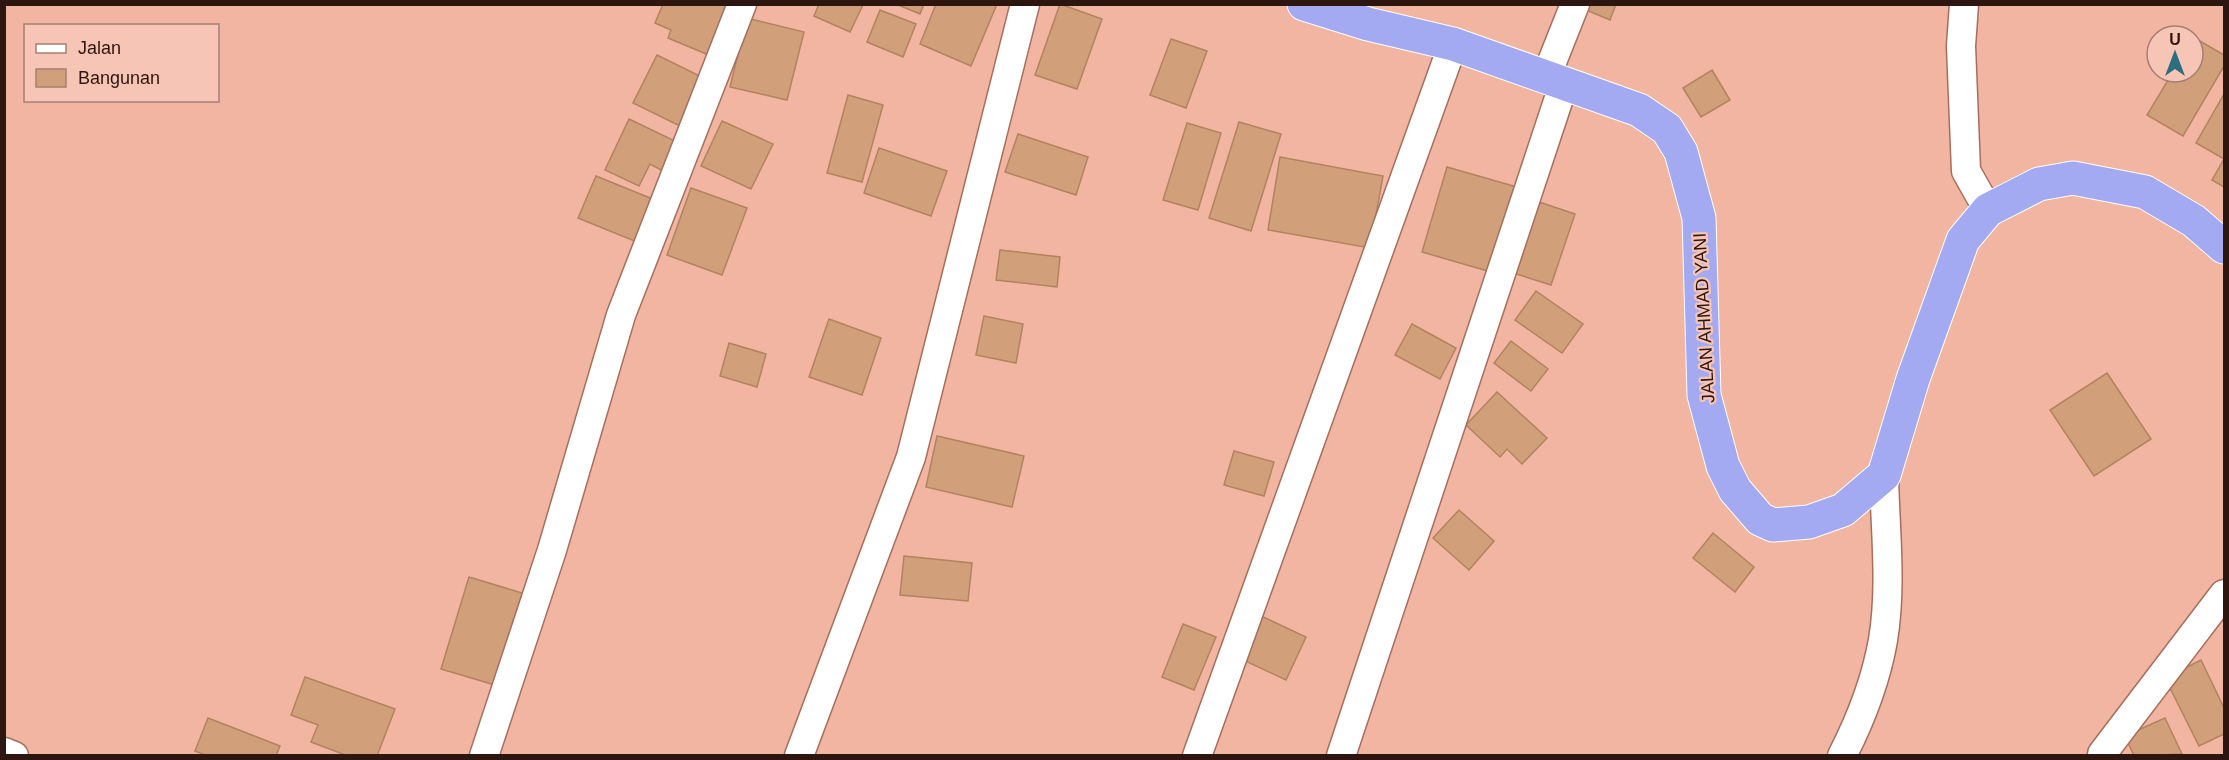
<svg xmlns="http://www.w3.org/2000/svg" width="2229" height="760" viewBox="0 0 2229 760" font-family="Arial,sans-serif">
	<style>
		.building { fill: #d1a07a; stroke: #b2835f; stroke-width: 1.5 }
		.lines { fill: none; stroke-linecap: round; stroke-linejoin: round }
		.minor-casing { stroke: #a66e5c; stroke-width: 31 }
		.trunk-casing { stroke: #fff; stroke-width: 35 }
		.minor { stroke: #fff; stroke-width: 28 }
		.trunk { stroke: #a4aaf2; stroke-width: 33 }
		.labels { text-anchor: middle; dominant-baseline: central; stroke-width: 4.5; stroke-linejoin: round; paint-order: stroke }
		.street-label { font-size: 18px; fill: #2d160f; stroke: #f7c5b5 }
	</style>
	<rect width="100%" height="100%" fill="#f2b5a1"/>
	<!-- building -->
	<g class="building">
		<path d="M663 4H729L711 56 668 38 671 30 655 23Z"/>
		<path d="M819 4H862L863 5 850 32 814 16Z"/>
		<path d="M896 4H924L920 14Z"/>
		<path d="M936 4H997L971 66 920 44Z"/>
		<path d="M1060 4 1102 19 1077 89 1035 75Z"/>
		<path d="M1572 4H1616L1610 20Z"/>
		<path d="M880 10 916 24 903 57 867 42Z"/>
		<path d="M747 18 804 32 787 100 730 87Z"/>
		<path d="M2193 37 2224 55V66L2183 136 2147 115 2173 72H2193Z"/>
		<path d="M1171 39 1207 51 1186 108 1150 95Z"/>
		<path d="M657 55 708 80 684 128 633 103Z"/>
		<path d="M1712 70 1730 100 1701 117 1683 88Z"/>
		<path d="M2224 94V159L2196 143Z"/>
		<path d="M848 95 883 105 862 182 827 173Z"/>
		<path d="M629 119 677 142 663 171 650 164 639 186 605 170Z"/>
		<path d="M722 121 773 144 751 189 701 166Z"/>
		<path d="M1239 122 1281 134 1251 231 1209 218Z"/>
		<path d="M1187 123 1221 133 1198 210 1163 200Z"/>
		<path d="M1018 134 1088 157 1076 195 1005 172Z"/>
		<path d="M879 148 947 171 931 216 864 193Z"/>
		<path d="M1280 157 1383 176 1370 248 1268 230Z"/>
		<path d="M2224 159V187L2212 180Z"/>
		<path d="M1447 167 1517 187 1491 272 1422 252Z"/>
		<path d="M596 176 655 200 637 242 578 218Z"/>
		<path d="M691 188 747 208 722 275 667 255Z"/>
		<path d="M1533 200 1575 214 1551 285 1510 272Z"/>
		<path d="M1000 250 1060 257 1057 287 996 280Z"/>
		<path d="M1536 291 1583 324 1562 353 1515 320Z"/>
		<path d="M984 316 1023 324 1016 363 976 355Z"/>
		<path d="M829 319 881 338 862 395 809 377Z"/>
		<path d="M1412 324 1456 348 1440 379 1395 355Z"/>
		<path d="M1511 341 1548 369 1531 391 1494 363Z"/>
		<path d="M729 343 766 354 757 387 720 376Z"/>
		<path d="M2107 373 2151 439 2094 476 2050 410Z"/>
		<path d="M1497 392 1547 438 1522 464 1507 449 1500 457 1466 425Z"/>
		<path d="M937 436 1024 456 1012 507 926 487Z"/>
		<path d="M1234 451 1274 462 1264 496 1224 485Z"/>
		<path d="M1459 510 1494 541 1469 570 1433 538Z"/>
		<path d="M1713 533 1754 567 1735 592 1693 558Z"/>
		<path d="M904 556 972 563 968 601 900 595Z"/>
		<path d="M469 577 532 596 505 688 441 669Z"/>
		<path d="M1261 616 1306 637 1286 680 1241 659Z"/>
		<path d="M1183 624 1216 637 1194 690 1162 677Z"/>
		<path d="M2201 660 2224 708V734L2199 746 2165 678Z"/>
		<path d="M305 677 395 709 377 756H348L311 742 318 725 291 715Z"/>
		<path d="M208 718 280 746 276 756H208L195 751Z"/>
		<path d="M2165 718 2182 754 2134 756 2125 736Z"/>
	</g>
	<g class="lines">
		<defs>
			<g id="minor">
				<path d="M1964 4 1961 46 1966 171 1988 210"/>
				<path d="M1546 77 1575 4"/>
				<path d="M4 752 14 756"/>
				<path d="M2102 754 2224 594"/>
				<path d="M484 756 552 550 621 315 742 4"/>
				<path d="M799 756 911 457 1025 4"/>
				<path d="M1197 756 1453 44"/>
				<path d="M1341 756 1564 83"/>
				<path d="M1842 756C1861 719 1876 680 1883 640 1892 586 1885 529 1884 475"/>
			</g>
			<path id="trunk" d="M1304 4 1368 24 1453 44 1639 110 1667 129 1681 152 1699 218 1704 395 1723 466 1735 490 1760 519 1773 525 1809 522 1843 510 1884 475 1913 379 1963 240 1988 210 2039 184 2073 178 2145 192 2194 221 2224 247"/>
		</defs>
		<!-- minor casing -->
		<use href="#minor" class="minor-casing"/>
		<!-- trunk casing -->
		<use href="#trunk" class="trunk-casing"/>
		<!-- minor -->
		<use href="#minor" class="minor"/>
		<!-- trunk -->
		<use href="#trunk" class="trunk"/>
	</g>
	<g class="labels">
		<!-- street labels -->
		<g class="street-label">
			<text transform="translate(1704 318) rotate(-93)">JALAN AHMAD YANI</text>
		</g>
	</g>
	<!-- border -->
	<rect width="2229" height="760" fill="none" stroke="#2d160f" stroke-width="12"/>
	<!-- legend -->
	<rect x="24" y="24" width="195" height="78" fill="#f7c5b5" stroke="#a67f73" stroke-width="1.5"/>
	<rect x="36" y="44" width="30" height="9" fill="#ffffff" stroke="#a67f73" stroke-width="1.5"/>
	<text x="78" y="54" font-size="18" fill="#2d160f">Jalan</text>
	<rect x="36" y="69" width="30" height="18" fill="#d1a07a" stroke="#a67f73" stroke-width="1.5"/>
	<text x="78" y="84" font-size="18" fill="#2d160f">Bangunan</text>
	<!-- north arrow -->
	<g transform="translate(2175 54)"><circle r="28" fill="#f7c5b5" stroke="#a67f73" stroke-width="1.5"/>
	<path d="M0-4.5L10 22L0 15L-10 22Z" fill="#2b6e80"/>
	<text y="-9" font-size="16" font-weight="bold" text-anchor="middle" fill="#2d160f">U</text>
	</g>
</svg>
